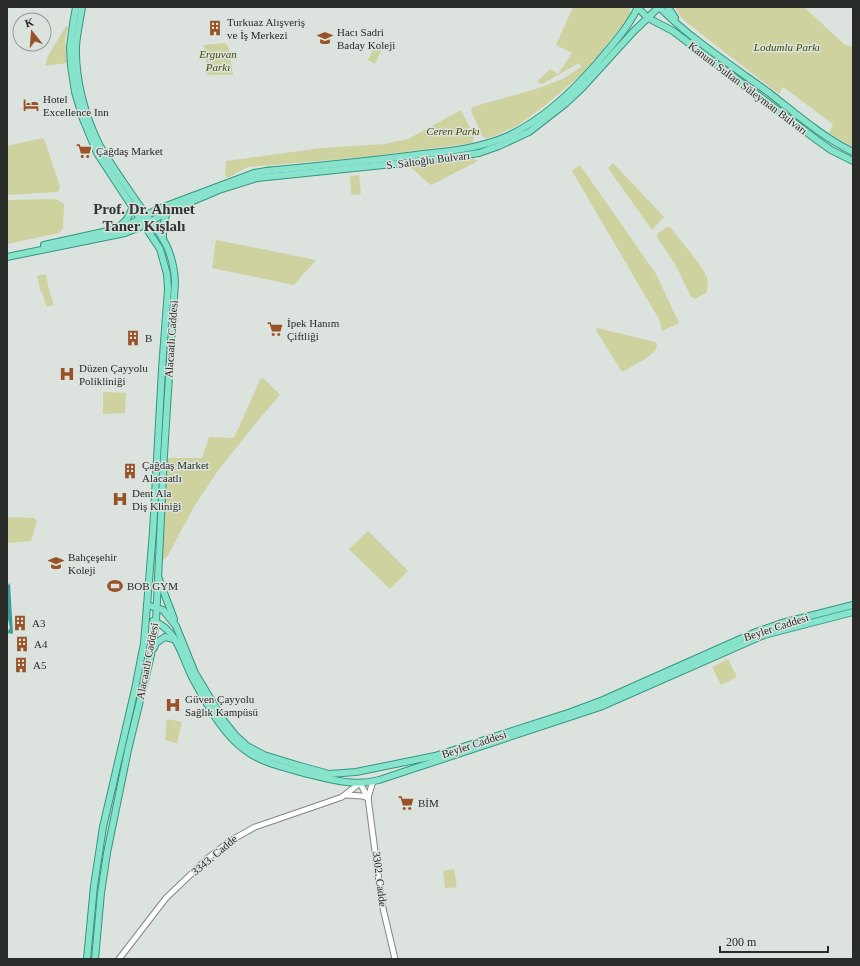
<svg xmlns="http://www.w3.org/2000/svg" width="860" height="966" viewBox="0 0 860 966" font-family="'Times New Roman',serif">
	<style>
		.green { fill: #cdd29e }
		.water { fill: #3c9e9c }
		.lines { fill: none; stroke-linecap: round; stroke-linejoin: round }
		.minor-casing { stroke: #828783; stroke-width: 7 }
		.major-casing { stroke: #33967e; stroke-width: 8 }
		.minor { stroke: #fff; stroke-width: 5 }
		.major { stroke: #88e3cd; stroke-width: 6 }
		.labels { text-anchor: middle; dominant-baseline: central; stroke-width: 3; stroke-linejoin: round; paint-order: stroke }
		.poi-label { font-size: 11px; fill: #292b29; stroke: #dce2de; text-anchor: start }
		.park-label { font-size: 11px; font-style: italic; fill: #484b04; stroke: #dce2de }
		.street-label { font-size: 11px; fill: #292b29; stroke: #dce2de }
		.district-label { font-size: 15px; font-weight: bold; fill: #313532; stroke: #dce2de }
	</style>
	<rect width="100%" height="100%" fill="#dce2de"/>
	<!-- green -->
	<g class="green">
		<path d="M573 7H630V13L627 20 582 74 543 107 517 126 489 138H485L482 135 471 111 472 107 536 89 563 79 581 67 579 63 544 83 539 84 538 81 550 69 558 74 572 53 556 45Z"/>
		<path d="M675 7H804L844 44 853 47V147L829 133 833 124 783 87 779 94 686 22 681 17Z"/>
		<path d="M66 26 68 27 65 40 67 63 45 66 48 56Z"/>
		<path d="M225 43 226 45H228L233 75H207L204 45Z"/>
		<path d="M374 48 381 51 375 64 368 60Z"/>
		<path d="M461 110 472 132 474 138 472 143 364 157 248 167 227 178 225 174 226 161 321 148 385 144 408 139Z"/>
		<path d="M43 138 46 144 60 187 59 190 57 192 7 195V146Z"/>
		<path d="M472 158 478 161 431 185 410 167 412 166Z"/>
		<path d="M613 163 664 217 652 230 608 168Z"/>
		<path d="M580 165 656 274 679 323 662 331 660 321 572 171Z"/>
		<path d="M359 175 361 194 351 195 350 176Z"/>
		<path d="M56 199 64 204 63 228 59 233 7 244V200Z"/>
		<path d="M667 227H670C678 238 704 267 707 278 708 282 708 289 706 293L695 299 691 297 675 264 657 237V234Z"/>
		<path d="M216 240 316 260 294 285 212 268Z"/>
		<path d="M46 274 49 290 41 292 37 276Z"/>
		<path d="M49 290 54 305 47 307 42 292Z"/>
		<path d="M597 328 655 342 657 344 656 350 647 358 622 372 596 330Z"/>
		<path d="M263 378 280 395 259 419 217 472 195 505 167 557 162 560 167 458H202L209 437 234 438 260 380Z"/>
		<path d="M103 392 126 393 125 413 103 414Z"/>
		<path d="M7 517 34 518 37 521 31 541 7 543Z"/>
		<path d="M368 531 408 571 390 589 349 549Z"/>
		<path d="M728 659 737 677 721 685 712 667Z"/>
		<path d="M167 719 182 722 177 743 165 740Z"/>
		<path d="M454 869 457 887 445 888 443 871Z"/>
	</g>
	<!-- water -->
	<path class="water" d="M10 583 13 634 7 633 10 628 7 614V586Z"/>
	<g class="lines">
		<defs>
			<g id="minor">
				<path d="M346 795 362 796 368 798"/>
				<path d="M368 798 373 781"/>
				<path d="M119 959 166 898 208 858 230 841 255 827 325 803 342 797 360 783 368 798 382 904 395 959"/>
			</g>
			<g id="major">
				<path d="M76 7 73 24 70 47 71 66 75 92 83 119 97 153 160 249 167 274 168 289 162 369 153 531 144 643 135 689 103 827 94 886 87 959"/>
				<path d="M82 7C80 20 77 33 76 46 75 79 85 117 100 146 111 165 124 183 137 202 157 231 173 244 175 282L164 455 156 621 151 655 128 750 107 853 101 893 95 959"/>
				<path d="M637 7 648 18 673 31 817 140 831 150 853 161"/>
				<path d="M659 7C691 39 732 66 768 92 795 113 822 137 853 152"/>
				<path d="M668 7 675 18"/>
				<path d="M119 227 127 219 133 207"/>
				<path d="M163 236V225L167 212"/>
				<path d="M44 245 117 229 132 223 158 209 254 173 266 171C318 166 371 161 423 154 452 151 481 148 508 136 542 120 573 91 597 63 612 45 628 28 638 7"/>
				<path d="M7 257 125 233 145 225 167 212 219 190 257 178 403 163 459 156 479 153 499 146 529 132 565 104 583 87 633 32 659 7"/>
				<path d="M159 579 166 598 174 619"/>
				<path d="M147 605 163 610 176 626 195 673 224 721 236 736 247 746 264 755 300 766 329 774 356 772 435 756 571 712 603 700 756 632 782 623 853 605"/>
				<path d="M153 621C177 629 182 657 192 677 205 701 222 734 245 750 262 763 284 767 304 773 328 779 354 787 379 780L600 707 764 635 853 612"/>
				<path d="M154 648 156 643 165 637 174 639"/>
			</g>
		</defs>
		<!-- minor casing -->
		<use href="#minor" class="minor-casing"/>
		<!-- major casing -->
		<use href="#major" class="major-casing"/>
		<!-- minor -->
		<use href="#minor" class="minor"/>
		<!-- major -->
		<use href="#major" class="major"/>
	</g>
	<!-- icons -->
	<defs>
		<symbol id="building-bare" viewBox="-9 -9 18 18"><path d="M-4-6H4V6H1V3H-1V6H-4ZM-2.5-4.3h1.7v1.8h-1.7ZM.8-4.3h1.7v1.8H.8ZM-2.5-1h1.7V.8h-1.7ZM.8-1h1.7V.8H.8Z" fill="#985427" stroke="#dce2de" stroke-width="2.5" paint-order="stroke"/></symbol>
		<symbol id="school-bare" viewBox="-9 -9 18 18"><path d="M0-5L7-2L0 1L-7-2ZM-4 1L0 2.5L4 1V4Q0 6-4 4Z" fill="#985427" stroke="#dce2de" stroke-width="2.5" paint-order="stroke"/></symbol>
		<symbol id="hotel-bare" viewBox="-9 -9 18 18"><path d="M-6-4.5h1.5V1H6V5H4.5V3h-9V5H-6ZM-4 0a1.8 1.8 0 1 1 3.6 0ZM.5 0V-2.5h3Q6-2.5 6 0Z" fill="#985427" stroke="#dce2de" stroke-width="2.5" paint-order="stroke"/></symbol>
		<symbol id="supermarket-bare" viewBox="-9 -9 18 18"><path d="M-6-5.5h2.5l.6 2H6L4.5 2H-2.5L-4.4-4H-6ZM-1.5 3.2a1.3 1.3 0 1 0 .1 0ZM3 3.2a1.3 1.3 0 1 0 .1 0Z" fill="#985427" stroke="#dce2de" stroke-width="2.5" paint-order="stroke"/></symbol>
		<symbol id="hospital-bare" viewBox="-9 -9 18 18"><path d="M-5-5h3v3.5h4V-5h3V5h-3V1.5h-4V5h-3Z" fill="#985427" stroke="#dce2de" stroke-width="2.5" paint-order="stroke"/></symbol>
		<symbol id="stadium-bare" viewBox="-9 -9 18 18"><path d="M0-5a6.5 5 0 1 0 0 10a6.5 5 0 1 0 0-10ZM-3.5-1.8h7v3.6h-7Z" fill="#985427" stroke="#dce2de" stroke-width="2.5" paint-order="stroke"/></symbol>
	</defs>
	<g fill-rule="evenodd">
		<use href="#building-bare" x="204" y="17" width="22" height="22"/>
		<use href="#school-bare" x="314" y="27" width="22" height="22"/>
		<use href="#hotel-bare" x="20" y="94" width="22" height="22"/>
		<use href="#supermarket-bare" x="73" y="140" width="22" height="22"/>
		<use href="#supermarket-bare" x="264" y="318" width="22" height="22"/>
		<use href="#building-bare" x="122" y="327" width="22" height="22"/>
		<use href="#hospital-bare" x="56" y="363" width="22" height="22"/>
		<use href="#building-bare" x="119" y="460" width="22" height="22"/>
		<use href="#hospital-bare" x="109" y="488" width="22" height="22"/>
		<use href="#school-bare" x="45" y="552" width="22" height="22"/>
		<use href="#stadium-bare" x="104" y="575" width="22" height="22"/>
		<use href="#building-bare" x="9" y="612" width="22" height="22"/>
		<use href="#building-bare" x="11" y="633" width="22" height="22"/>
		<use href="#building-bare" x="10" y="654" width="22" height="22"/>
		<use href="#hospital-bare" x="162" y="694" width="22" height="22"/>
		<use href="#supermarket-bare" x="395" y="792" width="22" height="22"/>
	</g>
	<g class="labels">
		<!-- poi labels -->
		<g class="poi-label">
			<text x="227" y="22">Turkuaz Alışveriş<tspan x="227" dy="13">ve İş Merkezi</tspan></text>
			<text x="337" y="32">Hacı Sadri<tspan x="337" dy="13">Baday Koleji</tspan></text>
			<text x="43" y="99">Hotel<tspan x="43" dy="13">Excellence Inn</tspan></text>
			<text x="96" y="151">Çağdaş Market</text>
			<text x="287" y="323">İpek Hanım<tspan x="287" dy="13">Çiftliği</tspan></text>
			<text x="145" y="338">B</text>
			<text x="79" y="368">Düzen Çayyolu<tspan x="79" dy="13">Polikliniği</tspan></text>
			<text x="142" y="465">Çağdaş Market<tspan x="142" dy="13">Alacaatlı</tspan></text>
			<text x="132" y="493">Dent Ala<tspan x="132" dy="13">Diş Kliniği</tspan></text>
			<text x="68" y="557">Bahçeşehir<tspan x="68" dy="13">Koleji</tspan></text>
			<text x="127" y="586">BOB GYM</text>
			<text x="32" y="623">A3</text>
			<text x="34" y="644">A4</text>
			<text x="33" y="665">A5</text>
			<text x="185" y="699">Güven Çayyolu<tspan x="185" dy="13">Sağlık Kampüsü</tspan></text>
			<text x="418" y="803">BİM</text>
		</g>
		<!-- park labels -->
		<g class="park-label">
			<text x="787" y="47">Lodumlu Parkı</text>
			<text x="218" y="54">Erguvan<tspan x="218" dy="13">Parkı</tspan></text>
			<text x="453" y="131">Ceren Parkı</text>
		</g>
		<!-- street labels -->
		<g class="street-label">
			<text transform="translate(748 88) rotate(37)">Kanuni Sultan Süleyman Bulvarı</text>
			<text transform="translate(428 160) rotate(-7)">S. Saltoğlu Bulvarı</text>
			<text transform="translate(171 339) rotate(-86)">Alacaatlı Caddesi</text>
			<text transform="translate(776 627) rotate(-18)">Beyler Caddesi</text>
			<text transform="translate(147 661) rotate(-79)">Alacaatlı Caddesi</text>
			<text transform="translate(474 744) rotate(-18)">Beyler Caddesi</text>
			<text transform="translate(214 855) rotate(-40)">3343. Cadde</text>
			<text transform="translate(380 879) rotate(83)">3302. Cadde</text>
		</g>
		<!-- district labels -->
		<g class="district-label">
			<text x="144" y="209">Prof. Dr. Ahmet<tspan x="144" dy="17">Taner Kışlalı</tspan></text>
		</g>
	</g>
	<!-- border -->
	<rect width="860" height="966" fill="none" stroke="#292b29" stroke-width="16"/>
	<!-- north arrow -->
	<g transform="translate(32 32) rotate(343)"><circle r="19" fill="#dce2de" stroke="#949996"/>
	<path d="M0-3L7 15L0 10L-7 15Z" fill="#985427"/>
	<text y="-6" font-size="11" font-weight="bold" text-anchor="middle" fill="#292b29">K</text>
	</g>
	<!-- scale -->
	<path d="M720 946v6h108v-6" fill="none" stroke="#292b29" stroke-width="2"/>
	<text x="726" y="946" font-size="12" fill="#292b29" stroke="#dce2de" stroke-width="3" paint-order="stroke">200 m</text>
</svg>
